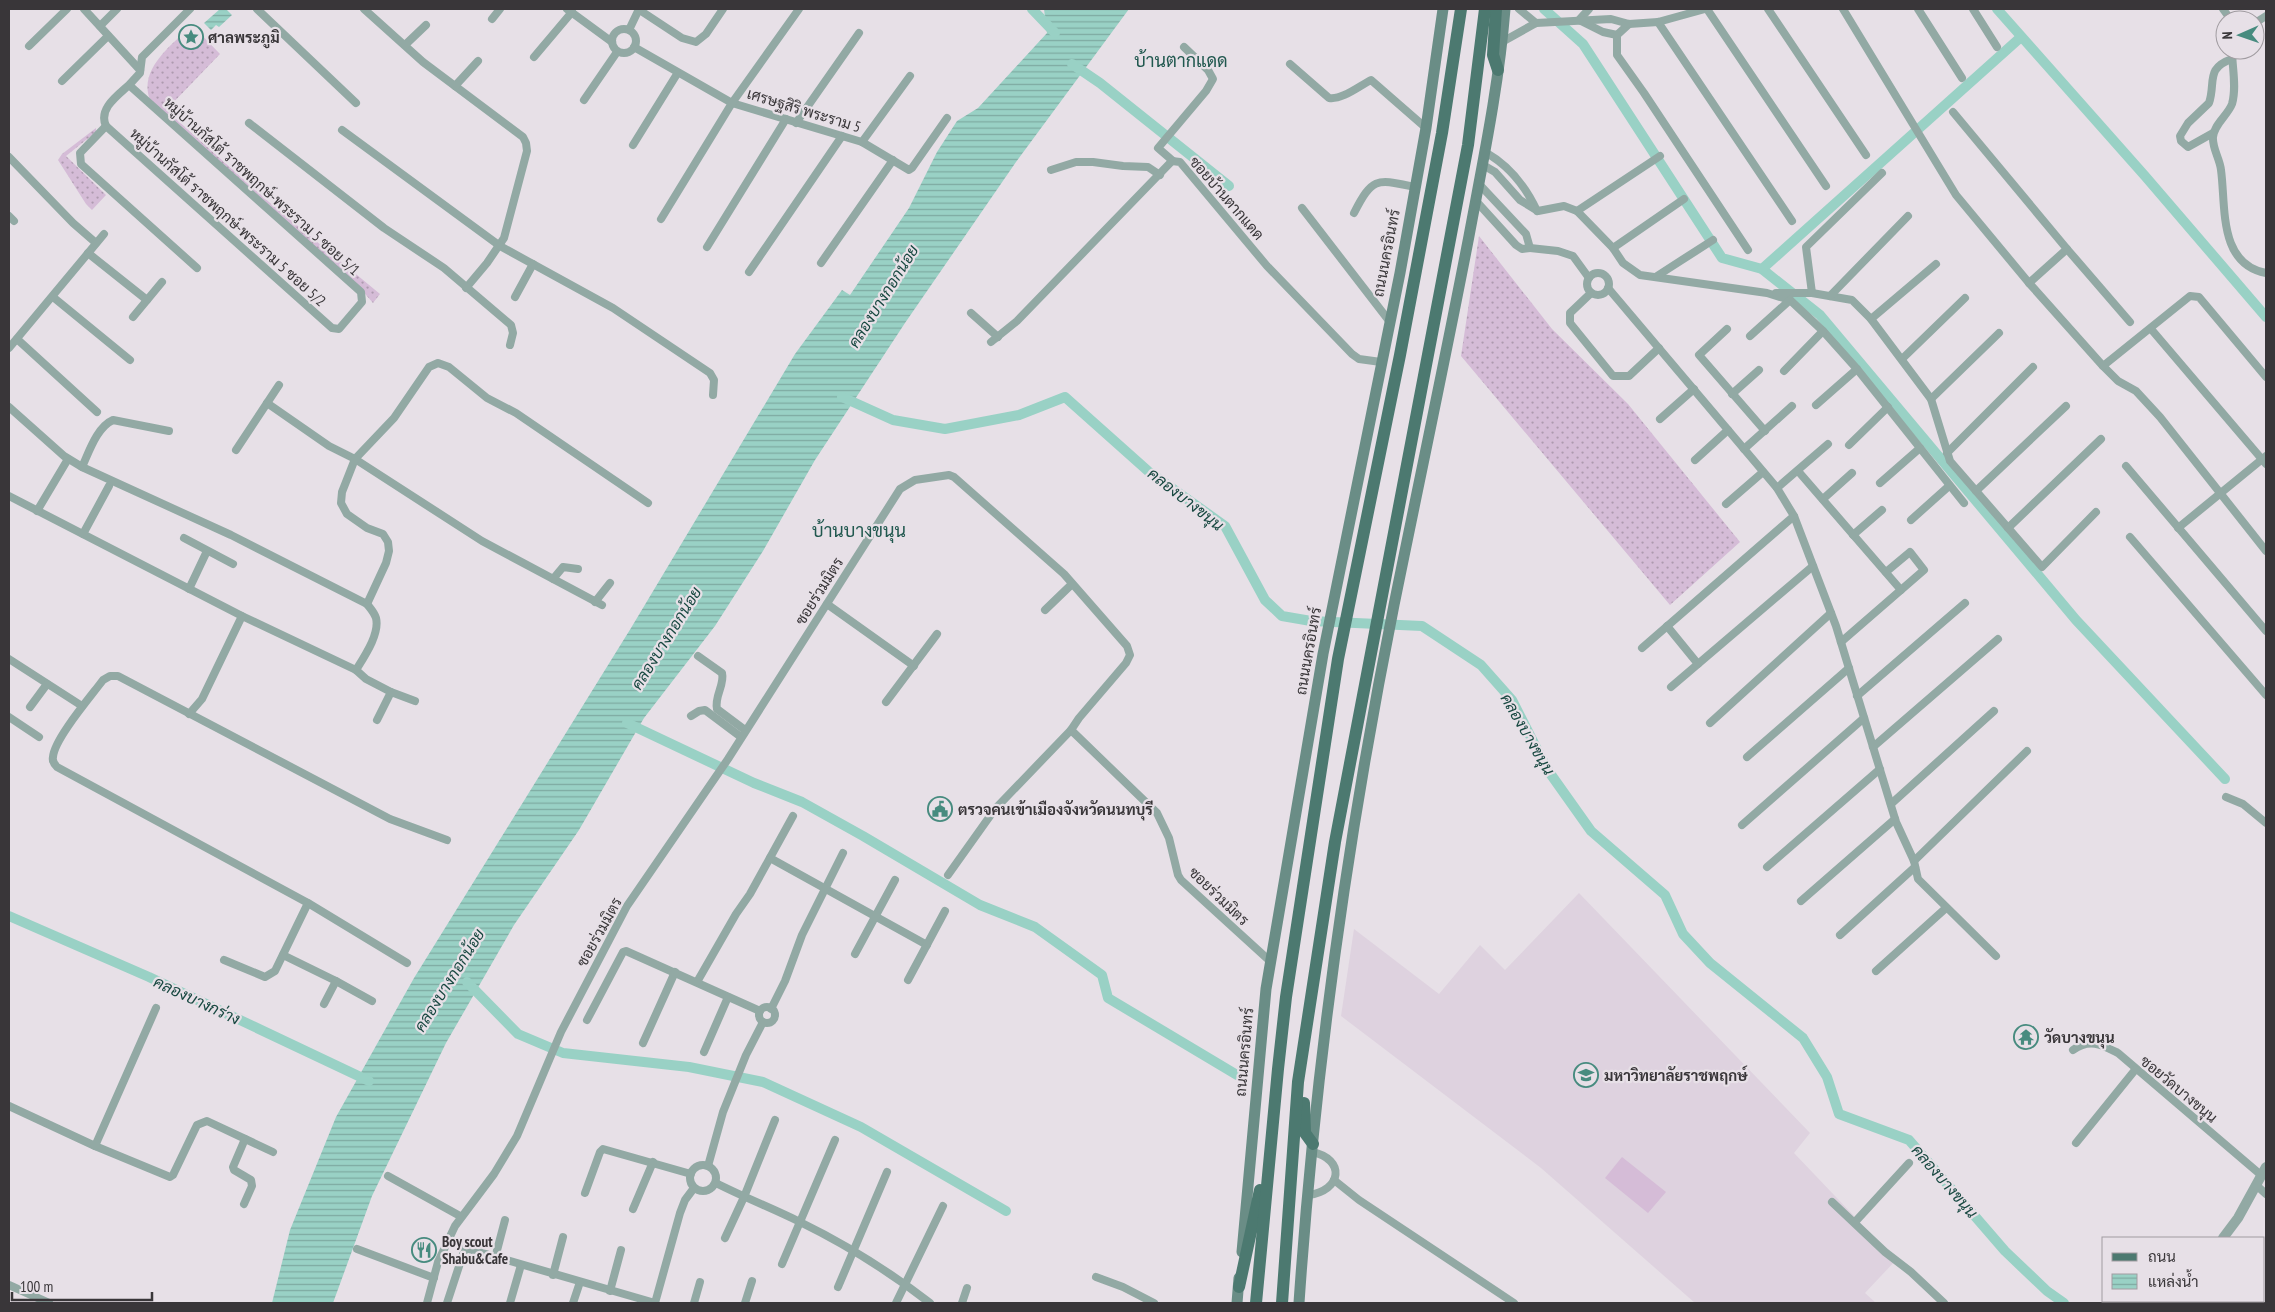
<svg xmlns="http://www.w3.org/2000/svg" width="2275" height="1312" viewBox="0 0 2275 1312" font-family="'PT Sans Narrow',Sarabun,sans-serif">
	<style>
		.built { fill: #ded2df }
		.grass { fill: url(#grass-dots) }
		.pitch { fill: #d5bcd7 }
		.water { fill: url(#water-rules) }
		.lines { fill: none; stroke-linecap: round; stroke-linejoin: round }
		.canal { stroke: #99d1c5; stroke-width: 10 }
		.minor { stroke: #92a9a4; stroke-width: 8 }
		.tertiary { stroke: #92a9a4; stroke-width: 10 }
		.secondary { stroke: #6a8d86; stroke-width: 11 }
		.primary { stroke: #4c7970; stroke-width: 12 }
		.labels { text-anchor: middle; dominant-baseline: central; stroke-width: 4.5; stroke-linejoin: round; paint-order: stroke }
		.poi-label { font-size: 15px; font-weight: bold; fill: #393639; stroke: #e7e0e7; text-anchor: start }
		.street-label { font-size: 15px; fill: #393639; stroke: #e7e0e7 }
		.water-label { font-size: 16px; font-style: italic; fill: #184841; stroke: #e7e0e7 }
		.quarter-label { font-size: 18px; fill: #21584f; stroke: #e7e0e7 }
	</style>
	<defs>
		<pattern id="grass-dots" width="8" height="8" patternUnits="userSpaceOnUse" patternTransform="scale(1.25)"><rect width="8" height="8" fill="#d5bcd7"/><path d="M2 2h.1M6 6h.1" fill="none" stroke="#ae9aaf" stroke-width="1.8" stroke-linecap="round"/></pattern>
		<pattern id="water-rules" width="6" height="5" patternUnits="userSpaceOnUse" patternTransform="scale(1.25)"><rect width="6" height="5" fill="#99d1c5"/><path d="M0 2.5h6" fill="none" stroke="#7eaaa1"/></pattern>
	</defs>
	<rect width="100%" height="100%" fill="#e7e0e7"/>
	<!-- built -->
	<path class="built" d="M1579 893 1810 1133 1794 1153 1896 1260 1865 1293 1876 1303H1695L1541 1168 1341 1016 1354 929 1439 994 1480 945 1505 970Z"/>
	<!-- grass -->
	<g class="grass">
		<path d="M192 25 220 54 166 110 269 202 380 294 373 303 360 288 150 100C138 69 172 45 192 25Z"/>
		<path d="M96 128V132L66 156 106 195 92 210 86 204 58 160 62 154Z"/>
		<path d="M1479 236 1552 329 1628 404 1740 542 1670 605 1461 356Z"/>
	</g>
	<!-- pitch -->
	<path class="pitch" d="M1622 1157 1666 1192 1648 1213 1605 1178Z"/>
	<!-- water -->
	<g class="water">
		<path d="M220 9H226L232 15 219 27 216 25 211 30 204 23Z"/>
		<path d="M1044 9H1129L1016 162 905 323 815 460 763 551 715 626 644 718 579 830 514 925 446 1043 372 1196 333 1303H272L290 1230 336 1117 414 978 631 628 795 354 842 290 850 295 909 208 937 152 957 121 978 108 1047 33Z"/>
	</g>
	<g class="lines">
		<!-- canal -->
		<g class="canal">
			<path d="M1032 9 1055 33"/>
			<path d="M1544 9 1583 44 1722 258 1762 269 1820 315 2076 620 2225 779"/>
			<path d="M1997 9 2145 176 2266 317"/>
			<path d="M1072 64 1100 83 1229 186"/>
			<path d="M1762 269 2021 37"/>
			<path d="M842 397 893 420 945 429 1019 415 1065 397 1148 471 1225 526 1265 600 1282 616 1311 621 1422 626 1481 665 1512 700 1547 769 1591 831 1665 895 1683 934 1710 963 1803 1038 1827 1077 1839 1114 1909 1140 2005 1251 2047 1291 2064 1303"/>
			<path d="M627 723 754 783 802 802 863 836 980 905 1035 927 1102 975 1108 998 1237 1075"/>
			<path d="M9 916 149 977 369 1081"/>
			<path d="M467 982 518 1034 563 1053 689 1067 763 1082 861 1127 1006 1211"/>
		</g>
		<!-- minor -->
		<g class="minor">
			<path d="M84 9 140 70"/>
			<path d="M257 9 356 103"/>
			<path d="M364 9 423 62 523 137 526 143 527 151 504 238 487 263 466 288"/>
			<path d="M567 9 612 42"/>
			<path d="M638 9 682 38 696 42 706 34 723 9"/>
			<path d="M1519 9 1536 23"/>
			<path d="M1707 9 1826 186"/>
			<path d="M1768 9 1866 155"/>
			<path d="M1843 9 1956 195 2029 283 2103 366 2118 381 2136 391 2160 417 2266 551"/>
			<path d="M1918 9 1962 78"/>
			<path d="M1973 9 1997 47"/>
			<path d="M2223 9 2231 20"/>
			<path d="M492 19 500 9"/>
			<path d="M1579 20 1589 9"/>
			<path d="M1581 21 1603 32 1617 35"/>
			<path d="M1658 22 1792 221"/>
			<path d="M2255 23 2266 16"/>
			<path d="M1629 24 1617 35V55L1644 93 1748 250"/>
			<path d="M100 26 117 9"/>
			<circle cx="624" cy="41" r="12"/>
			<path d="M629 30 639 9"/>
			<path d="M1502 42 1536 23 1611 19 1629 24 1658 22 1705 9"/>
			<path d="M405 45 426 25"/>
			<path d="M29 46 67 9"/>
			<path d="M634 47 732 103 862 142 909 170 912 168 947 118"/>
			<path d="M2232 50C2232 67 2237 87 2232 104 2228 115 2214 124 2213 137 2212 148 2220 159 2221 170 2226 206 2218 264 2266 273"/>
			<path d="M534 57 572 12"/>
			<path d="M1290 64 1329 98C1342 100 1359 86 1371 80L1426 128"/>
			<path d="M62 81 108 36"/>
			<path d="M129 85 361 292 362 302 339 329 332 328 106 126C98 109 117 96 129 85L140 73 142 57 190 9"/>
			<path d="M455 86 478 61"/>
			<path d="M584 100 617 52"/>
			<path d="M1953 112 2067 249"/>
			<path d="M249 123 384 228 444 268 511 325 513 333 510 345"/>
			<path d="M796 123 859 33"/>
			<path d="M106 126 80 153 81 164 197 268"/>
			<path d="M342 130 500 246 613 308 710 373 714 380 713 395"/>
			<path d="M2213 133 2188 147 2181 141 2180 136 2188 123 2209 103C2216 83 2205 68 2232 59"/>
			<path d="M862 142 910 76"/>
			<path d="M633 145 677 74"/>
			<path d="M1485 152C1508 165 1526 187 1537 211"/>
			<path d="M9 157 73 223 96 243"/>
			<path d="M1173 161 1158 148 1206 91 1213 79 1208 70 1184 47"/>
			<path d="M1483 165 1495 172 1520 200 1538 211 1564 206 1577 211 1613 248 1623 263 1640 275 1767 293 1790 300 1823 331 1857 369 1964 503"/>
			<path d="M1051 170 1076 162H1093L1123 166 1148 167 1160 175"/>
			<path d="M1476 201 1516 245 1522 249 1530 248 1526 234 1479 184"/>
			<path d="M1302 208 1390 322"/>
			<path d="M1577 211 1660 156"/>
			<path d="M1354 213C1373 176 1377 179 1415 187"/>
			<path d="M9 216 14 221"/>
			<path d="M661 219 732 103 799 9"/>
			<path d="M707 247 786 119"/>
			<path d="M1530 248 1558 251 1573 256 1589 278"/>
			<path d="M1613 248 1684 199"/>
			<path d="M88 253 147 300"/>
			<path d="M821 263 893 160"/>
			<path d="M749 272 842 136"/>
			<circle cx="1598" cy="284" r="11"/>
			<path d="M1657 276 1713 240"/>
			<path d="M2029 283 2067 249 2130 322"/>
			<path d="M1608 288 1777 488 1794 516 1836 626 1896 822 1914 861 1918 879 1996 956"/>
			<path d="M1591 293 1570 313V323L1613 376H1629L1659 348"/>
			<path d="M1776 293H1812L1852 300 1871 319 1931 399 1950 461 2042 567 2096 512"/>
			<path d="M1812 293 1806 247 1882 173"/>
			<path d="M1830 296 1908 216"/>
			<path d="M53 297 130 360"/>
			<path d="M515 297 533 264"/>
			<path d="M971 313 998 337"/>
			<path d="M133 317 162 282"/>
			<path d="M1871 319 1936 264"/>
			<path d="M1727 329 1699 355 1765 431"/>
			<path d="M2151 329 2266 464"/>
			<path d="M1750 336 1790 300"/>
			<path d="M17 339 97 412"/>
			<path d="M991 342 1017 321 1172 161 1180 162 1267 266 1352 354 1359 359 1381 362"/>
			<path d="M9 348 104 234"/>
			<path d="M1902 359 1965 298"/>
			<path d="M2103 366 2190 296 2199 297 2266 377"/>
			<path d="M1784 371 1823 331"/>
			<path d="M1732 394 1759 370"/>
			<path d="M1931 399 1999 333"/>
			<path d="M267 403 329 446 355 459 482 541 602 605"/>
			<path d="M1816 405 1857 369"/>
			<path d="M9 407 64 456 82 467 231 535 367 604C370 608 374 612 376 618 380 634 364 657 356 670"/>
			<path d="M1660 419 1694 389"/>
			<path d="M1849 445 1888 407"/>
			<path d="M1744 449 1792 406"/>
			<path d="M236 450 279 385"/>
			<path d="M1947 453 2033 367"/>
			<path d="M1695 460 1728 430"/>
			<path d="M2126 466 2266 631"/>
			<path d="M82 467C89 452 97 427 113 420L169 431"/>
			<path d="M1798 471 1901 590"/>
			<path d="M1880 483 1920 448"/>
			<path d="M1777 488 1828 444"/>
			<path d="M1976 491 2066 406"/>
			<path d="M9 496 242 616 356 670 366 679 391 692 377 720"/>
			<path d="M1823 499 1852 473"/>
			<path d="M1726 504 1763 472"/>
			<path d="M37 511 68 459"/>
			<path d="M1911 520 1949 486"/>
			<path d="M2008 528 2101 439"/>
			<path d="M2178 528 2266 456"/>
			<path d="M83 534 109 486"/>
			<path d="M1853 535 1882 510"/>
			<path d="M2130 537 2266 695"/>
			<path d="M184 538 233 564"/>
			<path d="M553 579 563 567 578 569"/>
			<path d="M189 589 207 551"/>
			<path d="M595 602 610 583"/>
			<path d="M367 604 386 563 389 551 388 542 383 534 367 528 347 514 341 503 342 492 355 459 394 418 429 367 438 363 449 367 487 398 516 413 648 503"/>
			<path d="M827 604 914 666"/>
			<path d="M1045 610 1072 584"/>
			<path d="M1667 626 1698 664"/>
			<path d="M1841 642 1924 570 1910 552 1886 572"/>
			<path d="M1642 648 1794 516"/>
			<path d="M698 656 722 673C725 685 714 696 717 709L745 730"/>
			<path d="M9 659 82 706"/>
			<path d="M1671 687 1813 566"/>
			<path d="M391 692 415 701"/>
			<path d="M1857 696 1965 603"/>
			<path d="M886 702 937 634"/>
			<path d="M30 707 47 684"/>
			<path d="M189 714 202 699 242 616"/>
			<path d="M691 716 699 711 705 710 741 737"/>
			<path d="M9 717 39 737"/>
			<path d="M1710 723 1831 613"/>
			<path d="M1873 747 1998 639"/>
			<path d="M1747 757 1849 668"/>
			<path d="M2226 797 2243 804 2266 823"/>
			<path d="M1891 804 1994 711"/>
			<path d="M1742 825 1864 718"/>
			<path d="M770 858 927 945"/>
			<path d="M1914 861 2027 751"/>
			<path d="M1767 867 1880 769"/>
			<path d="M948 875 995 809 1071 730"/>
			<path d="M1801 901 1895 819"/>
			<path d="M1840 935 1915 867"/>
			<path d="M855 954 895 880"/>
			<path d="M283 955 336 981 372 1001"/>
			<path d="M224 960 265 977 275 971 308 903"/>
			<path d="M407 963 308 903 57 767C54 764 52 761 53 757 54 739 92 695 103 680L110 676H118L390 819 447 840"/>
			<path d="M1876 971 1946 908"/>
			<path d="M908 980 945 911"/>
			<path d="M697 982 736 914 750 894 793 816"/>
			<path d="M324 1004 336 981"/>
			<circle cx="767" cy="1015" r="8"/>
			<path d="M771 1009 785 981 802 935 843 853"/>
			<path d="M587 1020 623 952 626 951 760 1011"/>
			<path d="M643 1043 675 972"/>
			<path d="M2073 1050C2090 1038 2102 1045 2118 1053L2261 1175"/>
			<path d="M704 1052 728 997"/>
			<path d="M9 1106 95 1146 170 1177 173 1175 197 1125 207 1121 273 1152"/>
			<path d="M2076 1143 2135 1070"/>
			<path d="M95 1146 156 1008"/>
			<circle cx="703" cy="1178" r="13"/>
			<path d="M708 1166 723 1112 746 1055 763 1022"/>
			<path d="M388 1176 460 1216"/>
			<path d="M1334 1180 1359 1200 1514 1303"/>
			<path d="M716 1183C743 1197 772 1208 800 1222 845 1244 890 1272 930 1303"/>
			<path d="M2256 1185 2266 1194"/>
			<path d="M585 1193 600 1152 603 1149 691 1174"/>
			<path d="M1308 1195C1342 1191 1346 1159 1312 1152"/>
			<path d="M1832 1202 1885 1252 1911 1272 1944 1303"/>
			<path d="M244 1204 252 1186 251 1180 234 1170 233 1167 245 1139"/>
			<path d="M633 1209 653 1162"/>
			<path d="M1855 1222 1909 1163"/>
			<path d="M725 1238 744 1197 775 1120"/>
			<path d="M357 1249 434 1278"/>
			<path d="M495 1258 505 1220"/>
			<path d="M782 1264 835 1140"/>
			<path d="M553 1275 563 1237"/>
			<path d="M1096 1277 1123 1287 1154 1303"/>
			<path d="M9 1285 49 1303"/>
			<path d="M838 1287 887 1172"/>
			<path d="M610 1291 621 1250"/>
			<path d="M2207 1301 2210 1303"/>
			<path d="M427 1303 438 1262 455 1226 494 1174 517 1136 561 1032 627 906 728 759 900 489 915 480 949 475 954 477 1064 574 1127 646 1130 655 1126 663 1079 718 1071 730 1157 813 1169 838 1178 875 1181 880 1271 962"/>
			<path d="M447 1303 465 1248 655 1303"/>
			<path d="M510 1303 521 1265"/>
			<path d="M573 1303 580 1282"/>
			<path d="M655 1303 680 1213 685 1200 694 1188"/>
			<path d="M694 1303 700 1282"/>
			<path d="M745 1303 752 1281"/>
			<path d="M896 1303 943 1206"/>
			<path d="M962 1303 967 1288"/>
		</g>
		<!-- tertiary -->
		<g class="tertiary">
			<path d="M2223 1238 2238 1218 2266 1167"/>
			<path d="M2165 1303 2168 1301"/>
		</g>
		<!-- secondary -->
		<g class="secondary">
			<path d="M1242 1252 1266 989 1323 654 1400 273 1426 128 1443 9"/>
			<path d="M1237 1303 1239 1278"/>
			<path d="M1299 1303C1315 1069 1348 835 1394 605 1419 482 1445 360 1469 236 1483 161 1499 85 1505 9"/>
		</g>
		<!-- primary -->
		<g class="primary">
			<path d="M1496 9 1493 55 1498 70"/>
			<path d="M1304 1103 1305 1133 1313 1144"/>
			<path d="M1239 1287 1260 1190"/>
			<path d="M1256 1303 1278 1069 1286 997 1338 659 1400 355 1442 133 1461 9"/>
			<path d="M1282 1303 1298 1082 1335 842 1468 145 1485 9"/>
		</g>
	</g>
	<!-- icons -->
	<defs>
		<symbol id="sight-ring" viewBox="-11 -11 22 22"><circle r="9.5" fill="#e7e0e7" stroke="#478b7f" stroke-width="1.5"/><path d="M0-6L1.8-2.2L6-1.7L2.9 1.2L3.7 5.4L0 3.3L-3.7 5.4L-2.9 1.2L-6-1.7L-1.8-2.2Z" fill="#478b7f"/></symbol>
		<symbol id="civic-ring" viewBox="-11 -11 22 22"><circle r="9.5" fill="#e7e0e7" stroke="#478b7f" stroke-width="1.5"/><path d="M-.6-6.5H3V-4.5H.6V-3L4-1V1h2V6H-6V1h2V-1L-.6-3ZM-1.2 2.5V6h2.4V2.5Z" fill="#478b7f"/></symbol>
		<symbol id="temple-ring" viewBox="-11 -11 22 22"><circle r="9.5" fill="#e7e0e7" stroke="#478b7f" stroke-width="1.5"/><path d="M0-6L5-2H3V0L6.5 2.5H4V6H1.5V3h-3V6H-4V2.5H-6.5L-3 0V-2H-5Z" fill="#478b7f"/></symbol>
		<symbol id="university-ring" viewBox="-11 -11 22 22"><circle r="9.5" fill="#e7e0e7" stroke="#478b7f" stroke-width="1.5"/><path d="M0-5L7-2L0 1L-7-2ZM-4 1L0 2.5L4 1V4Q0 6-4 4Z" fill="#478b7f"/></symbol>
		<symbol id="restaurant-ring" viewBox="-11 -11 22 22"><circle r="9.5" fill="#e7e0e7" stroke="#478b7f" stroke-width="1.5"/><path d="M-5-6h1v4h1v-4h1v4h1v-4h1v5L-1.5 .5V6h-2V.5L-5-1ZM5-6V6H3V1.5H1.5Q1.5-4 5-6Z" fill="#478b7f"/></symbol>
	</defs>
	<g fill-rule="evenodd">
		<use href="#sight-ring" x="177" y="23" width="28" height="28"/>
		<use href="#civic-ring" x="926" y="795" width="28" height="28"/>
		<use href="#temple-ring" x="2012" y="1023" width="28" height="28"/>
		<use href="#university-ring" x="1572" y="1061" width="28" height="28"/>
		<use href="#restaurant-ring" x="410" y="1236" width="28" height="28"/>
	</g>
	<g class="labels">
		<!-- poi labels -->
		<g class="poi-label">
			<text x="208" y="37">ศาลพระภูมิ</text>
			<text x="958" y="809">ตรวจคนเข้าเมืองจังหวัดนนทบุรี</text>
			<text x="2044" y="1037">วัดบางขนุน</text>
			<text x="1604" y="1075">มหาวิทยาลัยราชพฤกษ์</text>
			<text x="442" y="1241">Boy scout<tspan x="442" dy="17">Shabu&amp;Cafe</tspan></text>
		</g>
		<!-- street labels -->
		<g class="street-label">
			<text transform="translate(804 110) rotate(17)">เศรษฐสิริ พระราม 5</text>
			<text transform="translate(262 186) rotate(42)">หมู่บ้านกัสโต้ ราชพฤกษ์-พระราม 5 ซอย 5/1</text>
			<text transform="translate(1227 198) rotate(49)">ซอยบ้านตากแดด</text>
			<text transform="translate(228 217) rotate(42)">หมู่บ้านกัสโต้ ราชพฤกษ์-พระราม 5 ซอย 5/2</text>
			<text transform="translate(1386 253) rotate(-79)">ถนนนครอินทร์</text>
			<text transform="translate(819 591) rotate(-58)">ซอยร่วมมิตร</text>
			<text transform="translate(1308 651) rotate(-80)">ถนนนครอินทร์</text>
			<text transform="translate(1219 896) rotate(44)">ซอยร่วมมิตร</text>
			<text transform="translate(599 932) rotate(-61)">ซอยร่วมมิตร</text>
			<text transform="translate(1244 1052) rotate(-85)">ถนนนครอินทร์</text>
			<text transform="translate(2179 1089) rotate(40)">ซอยวัดบางขนุน</text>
		</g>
		<!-- water labels -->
		<g class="water-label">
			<text transform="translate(883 296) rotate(-58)">คลองบางกอกน้อย</text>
			<text transform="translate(1186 499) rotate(38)">คลองบางขนุน</text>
			<text transform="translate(666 638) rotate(-58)">คลองบางกอกน้อย</text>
			<text transform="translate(1528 734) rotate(60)">คลองบางขนุน</text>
			<text transform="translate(449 980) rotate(-58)">คลองบางกอกน้อย</text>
			<text transform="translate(197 1000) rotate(25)">คลองบางกร่าง</text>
			<text transform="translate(1945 1181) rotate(49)">คลองบางขนุน</text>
		</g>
		<!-- quarter labels -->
		<g class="quarter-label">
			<text x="1181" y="60">บ้านตากแดด</text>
			<text x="859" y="530">บ้านบางขนุน</text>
		</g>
	</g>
	<!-- border -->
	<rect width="2275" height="1312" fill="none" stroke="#393639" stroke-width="20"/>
	<!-- legend -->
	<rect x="2102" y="1237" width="162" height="65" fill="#e7e0e7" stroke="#a19ca1"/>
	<rect x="2112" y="1253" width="25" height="8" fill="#4c7970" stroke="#a19ca1"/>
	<text x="2148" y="1262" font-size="15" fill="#393639">ถนน</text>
	<rect x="2112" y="1274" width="25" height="15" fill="url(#water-rules)" stroke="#a19ca1"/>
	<text x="2148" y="1287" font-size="15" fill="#393639">แหล่งน้ำ</text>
	<!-- north arrow -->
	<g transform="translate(2240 35) rotate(268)"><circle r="24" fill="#e7e0e7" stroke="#a19ca1"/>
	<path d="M0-4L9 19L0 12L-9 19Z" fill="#478b7f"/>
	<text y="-8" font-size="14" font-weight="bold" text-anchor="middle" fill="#393639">N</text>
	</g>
	<!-- scale -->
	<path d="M12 1292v8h140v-8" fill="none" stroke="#393639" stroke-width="2.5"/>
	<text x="20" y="1292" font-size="15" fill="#393639" stroke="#e7e0e7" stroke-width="4" paint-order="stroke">100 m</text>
</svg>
